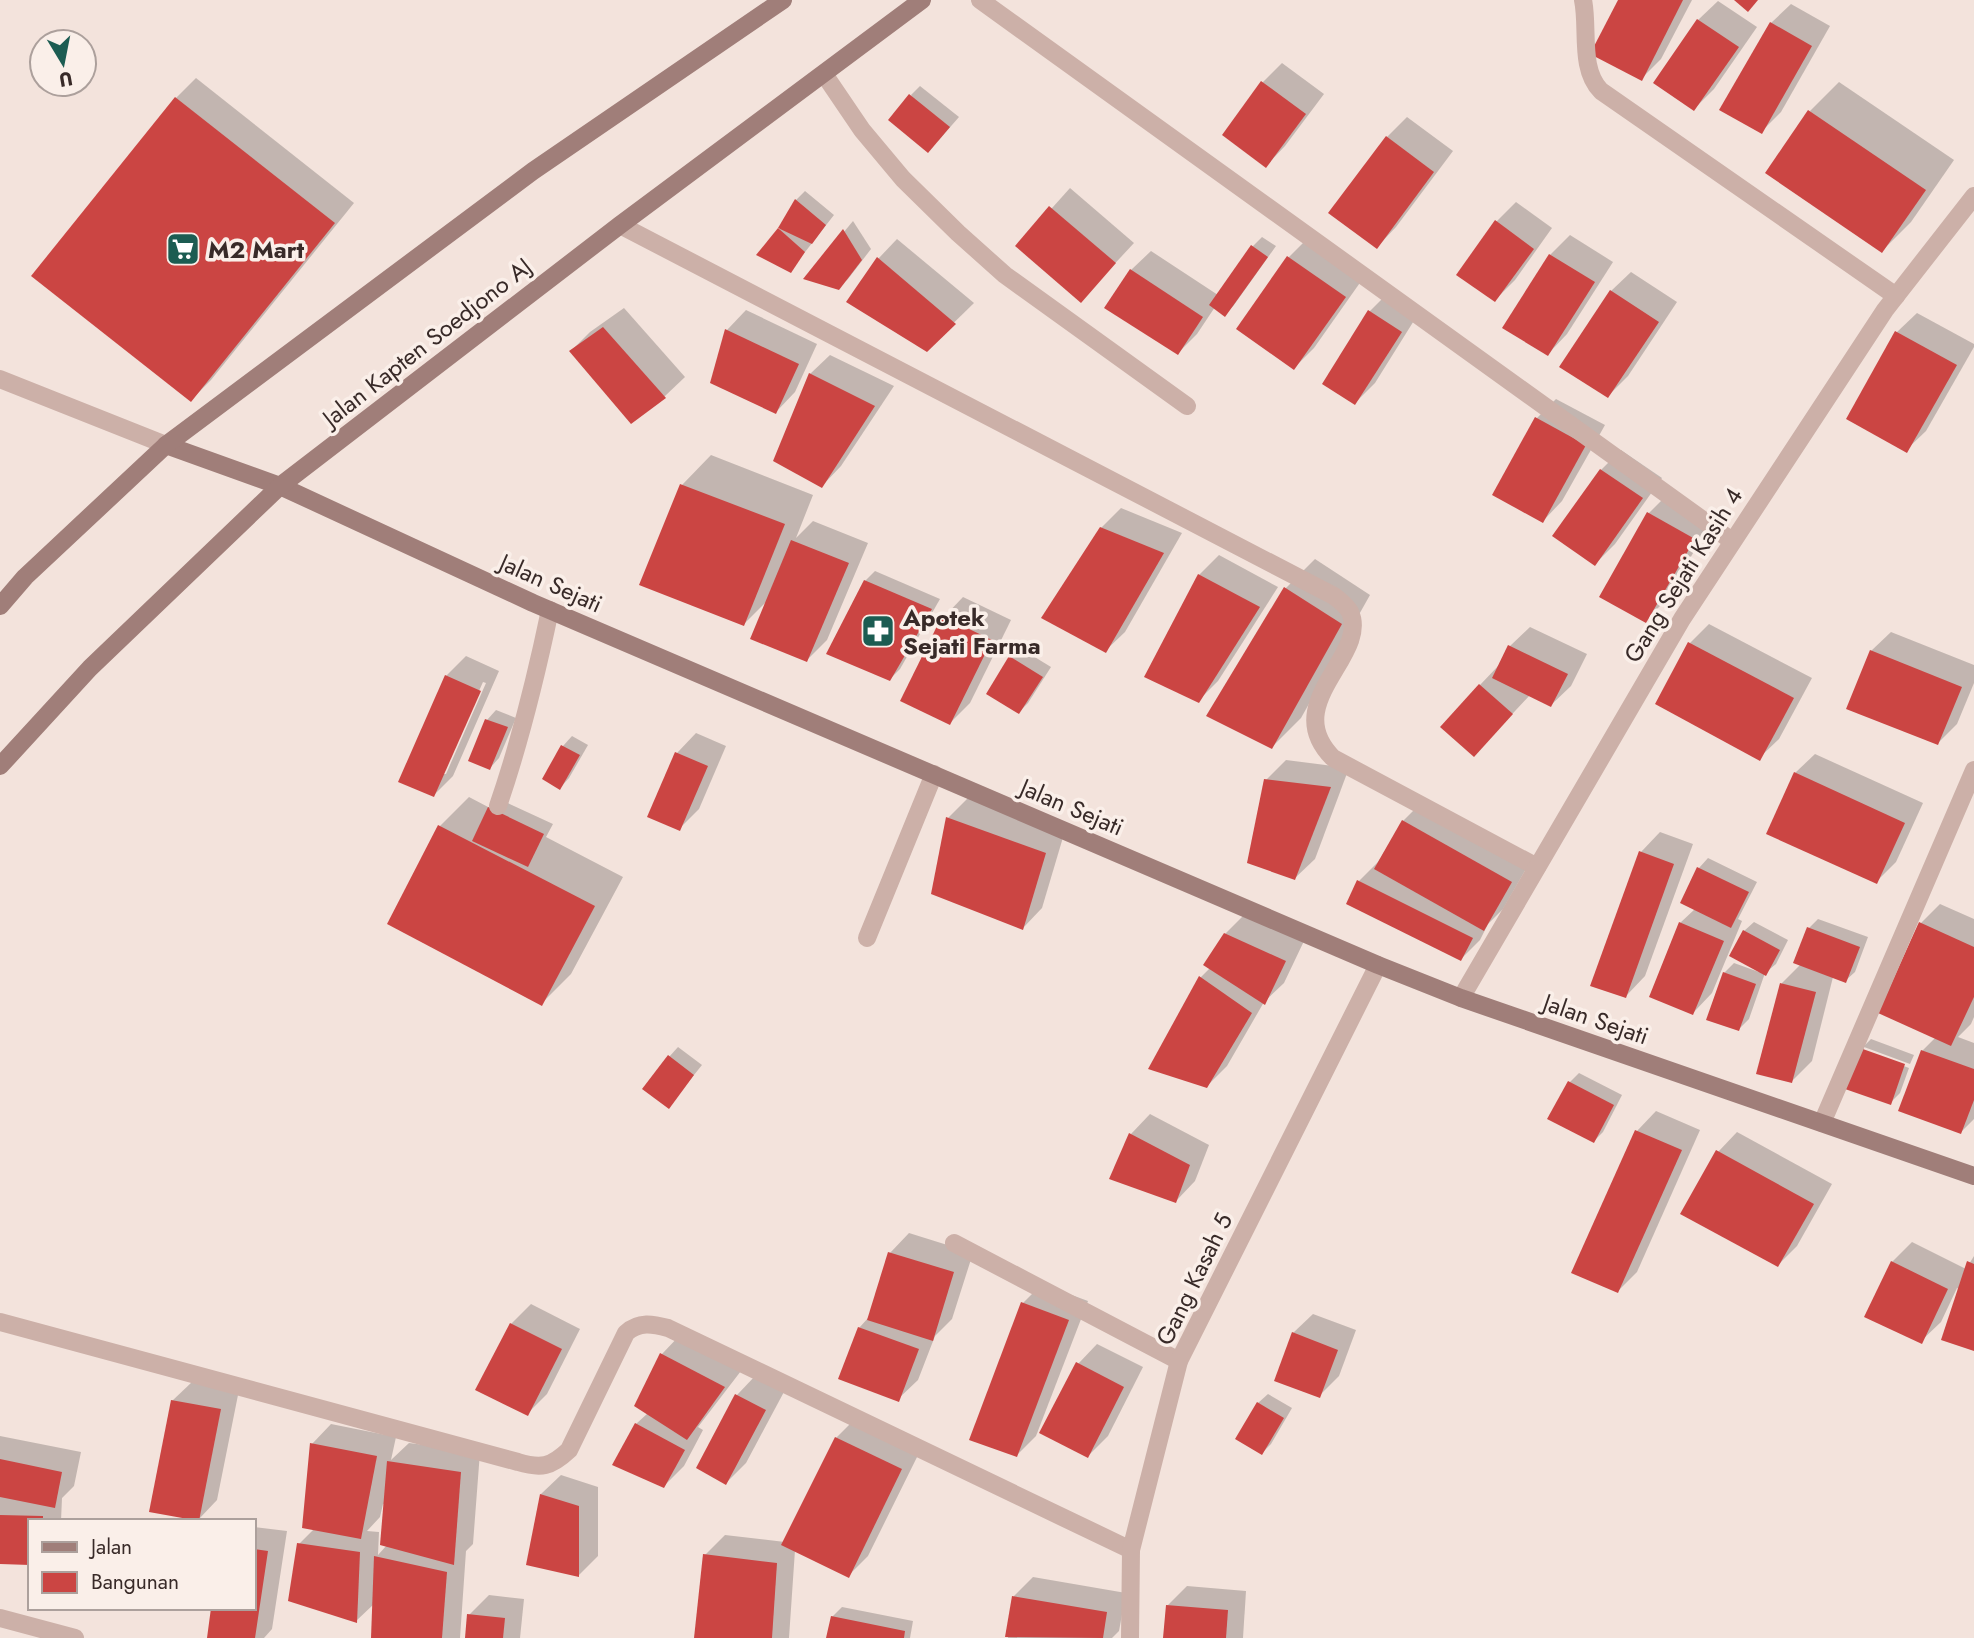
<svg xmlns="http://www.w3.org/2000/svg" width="1974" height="1638" viewBox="0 0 1974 1638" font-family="Jost,sans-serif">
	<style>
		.shadow { fill: #0003; fill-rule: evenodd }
		.building { fill: #cb4543 }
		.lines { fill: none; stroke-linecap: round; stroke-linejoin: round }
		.minor { stroke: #ccb0a8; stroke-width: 18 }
		.secondary { stroke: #a07e79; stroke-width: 18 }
		.labels { text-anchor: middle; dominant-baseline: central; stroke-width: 7; stroke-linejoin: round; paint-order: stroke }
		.poi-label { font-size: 24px; font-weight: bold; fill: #382a28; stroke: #faefe9; text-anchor: start }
		.street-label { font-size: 24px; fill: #382a28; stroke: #faefe9 }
	</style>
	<rect width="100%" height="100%" fill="#f3e3dc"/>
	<!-- shadow -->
	<g class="shadow">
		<path d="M1620 0H1692L1661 59 1642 78Z"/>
		<path d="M1718 1 1757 27 1714 89 1694 109 1698 20Z"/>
		<path d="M1791 4 1830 26 1781 112 1761 132 1771 23Z"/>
		<path d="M1282 63 1324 94 1285 146 1266 166 1224 134 1263 82Z"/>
		<path d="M196 78 354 203 211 380 191 400 33 275 176 98Z"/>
		<path d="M1839 82 1954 160 1911 222 1882 251 1810 111Z"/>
		<path d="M920 86 959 117 938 141 911 95Z"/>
		<path d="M1407 117 1453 151 1396 227 1377 247 1387 137Z"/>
		<path d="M1070 188 1134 243 1081 300 1018 246Z"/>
		<path d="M805 191 834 215 791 270 759 255 780 229 796 200Z"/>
		<path d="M1516 202 1552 228 1515 280 1495 300 1496 222Z"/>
		<path d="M853 221 871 249 848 279 838 288 806 278Z"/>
		<path d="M1570 235 1613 262 1567 334 1548 354 1550 255Z"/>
		<path d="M1262 237 1276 246 1234 305 1225 315 1215 307 1197 334 1178 353 1131 270 1151 251 1218 295 1253 246Z"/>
		<path d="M1308 238 1364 277 1314 348 1294 368 1288 258Z"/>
		<path d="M897 239 974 303 927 349 878 259Z"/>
		<path d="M1631 272 1677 302 1628 376 1608 396 1611 291Z"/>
		<path d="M1389 292 1420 311 1375 383 1355 403 1370 311Z"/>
		<path d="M624 308 685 377 665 396 632 422 571 351 590 332Z"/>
		<path d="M746 310 817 344 795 392 776 412 727 330Z"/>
		<path d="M1917 313 1974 344V347L1926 431 1906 450 1897 332Z"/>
		<path d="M830 355 894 386 841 466 822 486 810 374Z"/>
		<path d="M1556 399 1605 425 1562 501 1543 521 1537 418Z"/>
		<path d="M1621 450 1662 478 1615 544 1595 564 1601 470Z"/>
		<path d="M711 455 813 495 796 538 813 521 868 543 827 640 807 660 768 600 744 624 642 584 682 485Z"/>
		<path d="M1668 494 1713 519 1665 601 1645 621 1649 513Z"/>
		<path d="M1121 508 1182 533 1125 632 1105 651 1101 528Z"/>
		<path d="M1219 555 1278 587 1218 681 1198 701 1199 575Z"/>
		<path d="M1315 559 1370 595 1301 718 1272 747 1286 588Z"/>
		<path d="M875 571 940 599 900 669 890 679 865 581Z"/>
		<path d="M963 597 1011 620 970 703 950 723 903 700 944 617Z"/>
		<path d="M1709 624 1812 678 1779 739 1759 758 1690 643Z"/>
		<path d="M1530 627 1587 654 1571 686 1551 705 1530 695 1474 755 1480 685 1499 665 1510 646Z"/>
		<path d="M1891 632 1974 665V683L1957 724 1938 743 1871 651Z"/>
		<path d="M1020 648 1051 667 1028 703 1019 712 1011 658Z"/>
		<path d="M466 656 499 671 453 776 434 795 446 676ZM483 682 486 683 446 774H442Z"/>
		<path d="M496 710 516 718 499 758 490 768 487 720Z"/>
		<path d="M696 733 726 746 699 809 679 829 677 753Z"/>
		<path d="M572 736 588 745 569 778 560 788 544 779 563 746Z"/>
		<path d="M1815 754 1923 803 1896 862 1876 882 1795 773Z"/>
		<path d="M1286 760 1349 768 1315 859 1295 878 1266 780Z"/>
		<path d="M469 797 490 808 499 799 553 824 546 837 623 877 571 974 542 1003 440 826Z"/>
		<path d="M968 798 1064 834 1042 908 1023 928 948 818Z"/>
		<path d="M1423 801 1530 862 1503 909 1488 924 1480 940 1461 959 1359 881 1378 862 1403 821Z"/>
		<path d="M1660 832 1693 844 1645 976 1626 996 1641 852Z"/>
		<path d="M1708 858 1757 882 1738 919 1742 921 1712 993 1693 1013 1680 923 1695 909 1699 868Z"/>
		<path d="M1940 904 1974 919V1017L1971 1024 1958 1037 1974 1043V1119L1961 1132 1922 1051 1936 1037 1921 923Z"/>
		<path d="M1245 914 1304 941 1284 983 1264 1002 1227 1066 1207 1086 1151 1068 1201 977 1210 968 1225 934Z"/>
		<path d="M1818 919 1868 937 1855 972 1845 981 1833 977 1812 1061 1792 1081 1782 983 1801 964 1809 928Z"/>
		<path d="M1754 922 1788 940 1776 964 1765 973 1749 1019 1739 1029 1724 973 1734 963 1759 972 1744 931Z"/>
		<path d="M1871 1039 1914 1055 1910 1064 1864 1047V1051L1909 1068 1900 1093 1890 1103 1861 1049Z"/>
		<path d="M678 1047 702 1065 669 1106V1057Z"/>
		<path d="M1579 1073 1622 1095 1603 1132 1594 1141 1570 1082Z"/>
		<path d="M1656 1111 1700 1130 1637 1272 1618 1291 1637 1131Z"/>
		<path d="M1150 1114 1209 1145 1195 1181 1176 1201 1131 1134Z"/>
		<path d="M1737 1132 1832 1184 1797 1246 1778 1265 1718 1152Z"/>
		<path d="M909 1233 973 1253 952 1319 935 1336 918 1380 898 1399 859 1328 869 1317 890 1253Z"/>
		<path d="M1912 1242 1966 1269 1974 1256V1349L1959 1289 1957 1288 1941 1322 1921 1341 1892 1262Z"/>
		<path d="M1042 1284 1088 1301 1036 1436 1017 1455 1023 1303Z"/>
		<path d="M531 1304 580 1329 547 1394 527 1414 511 1324Z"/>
		<path d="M1313 1314 1356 1330 1339 1376 1319 1396 1293 1333Z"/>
		<path d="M681 1334 744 1367 698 1427 703 1430 684 1466 664 1486 636 1424 648 1413 662 1354Z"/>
		<path d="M1097 1344 1143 1367 1108 1436 1088 1456 1078 1364Z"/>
		<path d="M756 1375 785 1390 746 1463 726 1483 737 1395Z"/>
		<path d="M192 1382 239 1390 217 1500 198 1520 172 1401Z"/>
		<path d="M1268 1394 1292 1408 1271 1444 1262 1453 1258 1403Z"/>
		<path d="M856 1418 921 1449 868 1556 848 1576 795 1550 789 1638H696L705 1555 725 1535 785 1542 836 1438Z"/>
		<path d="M331 1424 396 1437 391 1460 409 1443 480 1452 473 1544 466 1551 460 1638H372L374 1604 356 1621 299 1544 314 1529 312 1444ZM383 1504 385 1505 387 1545 378 1555 379 1532 367 1531 380 1517Z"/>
		<path d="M0 1436 81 1452 74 1486 62 1498 61 1521H30L0 1562Z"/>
		<path d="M561 1475 598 1487V1556L579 1575 528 1564 541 1494Z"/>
		<path d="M254 1527 287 1531 272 1629 264 1638H209L254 1608Z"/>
		<path d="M1033 1577 1126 1593 1119 1631 1112 1638H1008L1014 1596Z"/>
		<path d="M1187 1586 1246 1591 1243 1638H1165L1167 1606Z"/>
		<path d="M489 1595 524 1599 520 1638H466L469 1615Z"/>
		<path d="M842 1607 913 1621 910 1638H828L832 1617Z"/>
	</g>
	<!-- building -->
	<g class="building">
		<path d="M1618 0H1683L1642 81 1590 54Z"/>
		<path d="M1734 0H1758L1748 12Z"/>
		<path d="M1697 19 1739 47 1694 111 1653 83Z"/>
		<path d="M1770 22 1812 46 1762 134 1719 110Z"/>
		<path d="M1261 81 1306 114 1266 168 1222 135Z"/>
		<path d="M909 94 950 127 928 153 888 120Z"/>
		<path d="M175 97 335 223 191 402 31 276Z"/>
		<path d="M1808 110 1926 190 1882 253 1765 173Z"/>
		<path d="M1386 136 1434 172 1377 249 1328 213Z"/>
		<path d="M795 199 826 225 812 244 778 228Z"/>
		<path d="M1049 206 1116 263 1081 303 1015 246Z"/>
		<path d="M1495 220 1534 249 1495 302 1456 275Z"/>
		<path d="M778 228 805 252 791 273 756 255Z"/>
		<path d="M843 229 862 260 839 290 803 279Z"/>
		<path d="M1251 245 1268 257 1225 317 1209 305Z"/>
		<path d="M1549 254 1595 282 1548 356 1502 328Z"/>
		<path d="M1287 256 1346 297 1294 370 1236 329Z"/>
		<path d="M877 257 956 324 927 352 846 302Z"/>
		<path d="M1130 269 1203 317 1178 355 1104 308Z"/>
		<path d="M1610 290 1659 322 1608 398 1559 367Z"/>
		<path d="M1368 310 1402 332 1355 405 1322 384Z"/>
		<path d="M603 327 666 398 631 424 569 351Z"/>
		<path d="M725 329 799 364 776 414 710 383Z"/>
		<path d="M1895 331 1957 365 1907 453 1846 419Z"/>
		<path d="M809 373 875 406 822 488 773 461Z"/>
		<path d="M1535 417 1586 445 1543 523 1492 495Z"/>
		<path d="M1600 469 1643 498 1595 566 1552 536Z"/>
		<path d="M680 484 785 524 744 626 639 585Z"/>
		<path d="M1647 512 1695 539 1646 623 1599 597Z"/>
		<path d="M1100 527 1164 553 1106 653 1041 618Z"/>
		<path d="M791 540 849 563 807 662 750 639Z"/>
		<path d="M1198 574 1260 607 1199 703 1144 677Z"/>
		<path d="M864 580 932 609 890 681 826 654Z"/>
		<path d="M1284 587 1342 624 1272 749 1206 716Z"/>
		<path d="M942 616 992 640 950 725 900 701Z"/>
		<path d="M1688 642 1794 698 1760 761 1655 704Z"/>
		<path d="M1508 645 1568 674 1551 707 1492 678Z"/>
		<path d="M1870 650 1962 687 1938 745 1846 709Z"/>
		<path d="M1009 656 1043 677 1019 714 986 694Z"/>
		<path d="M445 675 481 691 434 797 398 782Z"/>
		<path d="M1479 684 1513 714 1474 757 1440 727Z"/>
		<path d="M485 719 508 727 490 770 468 761Z"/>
		<path d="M561 745 580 755 560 790 542 779Z"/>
		<path d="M675 752 708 766 680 831 647 817Z"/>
		<path d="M1794 772 1905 823 1877 884 1766 834Z"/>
		<path d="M1264 779 1331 787 1295 880 1247 863Z"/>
		<path d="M488 807 544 834 528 867 472 841Z"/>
		<path d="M946 817 1046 853 1023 930 931 894Z"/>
		<path d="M1402 820 1512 882 1484 931 1374 869Z"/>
		<path d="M438 825 595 906 542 1006 387 924Z"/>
		<path d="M1639 851 1674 864 1626 998 1590 986Z"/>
		<path d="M1697 867 1749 892 1731 928 1680 903Z"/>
		<path d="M1357 880 1473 938 1461 961 1346 904Z"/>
		<path d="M1679 922 1724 941 1693 1015 1649 997Z"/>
		<path d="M1919 922 1974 947V997L1951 1046 1878 1013Z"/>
		<path d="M1807 927 1860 947 1846 983 1793 963Z"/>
		<path d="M1743 930 1780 950 1766 976 1729 956Z"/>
		<path d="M1224 933 1286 961 1265 1005 1203 965Z"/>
		<path d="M1723 972 1756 984 1739 1031 1706 1020Z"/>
		<path d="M1199 976 1252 1013 1207 1088 1148 1069Z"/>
		<path d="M1780 983 1816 992 1792 1083 1756 1074Z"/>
		<path d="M1860 1048 1905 1064 1891 1105 1845 1089Z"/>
		<path d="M1921 1050 1974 1069V1100L1961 1134 1898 1111Z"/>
		<path d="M668 1055 694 1075 669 1109 642 1089Z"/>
		<path d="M1568 1081 1614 1105 1594 1143 1547 1119Z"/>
		<path d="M1635 1130 1682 1150 1618 1293 1571 1273Z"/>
		<path d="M1129 1133 1190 1165 1176 1203 1109 1179Z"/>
		<path d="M1716 1150 1814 1204 1778 1267 1680 1214Z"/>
		<path d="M888 1252 954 1272 933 1341 867 1320Z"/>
		<path d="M1891 1261 1948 1289 1922 1344 1864 1317Z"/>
		<path d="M1967 1261 1974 1264V1351L1941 1340Z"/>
		<path d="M1021 1302 1069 1320 1017 1457 969 1440Z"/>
		<path d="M510 1323 562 1349 528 1416 475 1390Z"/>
		<path d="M858 1327 919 1349 899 1402 838 1379Z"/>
		<path d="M1292 1332 1338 1350 1320 1398 1274 1381Z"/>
		<path d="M660 1353 725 1387 687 1440 634 1406Z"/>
		<path d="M1076 1362 1124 1387 1088 1458 1039 1433Z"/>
		<path d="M735 1394 766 1410 726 1485 696 1468Z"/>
		<path d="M171 1400 221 1409 199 1521 149 1512Z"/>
		<path d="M1257 1402 1284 1418 1262 1455 1235 1439Z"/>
		<path d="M635 1423 685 1450 664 1488 612 1465Z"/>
		<path d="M835 1437 902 1469 849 1578 781 1545Z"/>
		<path d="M310 1443 377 1456 361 1539 302 1528Z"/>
		<path d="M0 1459 62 1472 55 1508 0 1497Z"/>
		<path d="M387 1461 461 1472 454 1565 380 1545Z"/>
		<path d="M540 1494 579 1506V1577L526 1565Z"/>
		<path d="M0 1515 43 1516V1521H30V1565L0 1564Z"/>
		<path d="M297 1543 360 1552 357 1623 288 1601Z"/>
		<path d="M254 1549 268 1551 255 1638H207L211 1608H254Z"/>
		<path d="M703 1554 777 1563 772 1638H694Z"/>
		<path d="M374 1556 447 1572 442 1638H371Z"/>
		<path d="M1012 1596 1107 1612 1103 1638 1005 1637Z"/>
		<path d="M1166 1605 1228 1610 1226 1638H1163Z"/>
		<path d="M467 1614 505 1618 503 1638H465Z"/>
		<path d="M831 1616 905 1631 904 1638H826Z"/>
	</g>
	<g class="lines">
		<!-- minor -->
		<g class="minor">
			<path d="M980 0 1732 541"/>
			<path d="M1583 0C1589 28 1579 69 1601 91L1896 296"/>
			<path d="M824 74 862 130 903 179 958 233 1005 275 1187 406"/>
			<path d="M620 225 1334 596C1340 601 1346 605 1350 612 1370 656 1278 703 1333 758L1537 867"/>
			<path d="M0 379 166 445"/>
			<path d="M498 806C520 742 536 677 550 610"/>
			<path d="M867 938 934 774"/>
			<path d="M1461 998 1682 619 1885 310 1974 196"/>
			<path d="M1822 1123 1974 770"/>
			<path d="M954 1243 1179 1361"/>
			<path d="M0 1322 518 1462C541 1469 551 1467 569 1450L626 1333C639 1321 653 1324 668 1328L1131 1550"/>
			<path d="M0 1618 75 1638"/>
			<path d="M1130 1638 1131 1550 1179 1361 1378 965"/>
		</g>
		<!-- secondary -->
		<g class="secondary">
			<path d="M166 445 280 486 533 603 1378 965 1461 998 1974 1176"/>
			<path d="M0 606 25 577 166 445 533 171 783 0"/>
			<path d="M0 766 90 668 280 486 620 225 922 0"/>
		</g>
	</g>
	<!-- icons -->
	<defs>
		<symbol id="supermarket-square" viewBox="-11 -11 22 22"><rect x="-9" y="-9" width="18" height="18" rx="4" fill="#1c5c52" stroke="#faefe9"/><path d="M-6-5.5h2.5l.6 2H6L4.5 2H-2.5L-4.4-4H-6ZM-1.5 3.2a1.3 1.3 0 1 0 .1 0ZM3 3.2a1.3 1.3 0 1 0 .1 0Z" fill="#fff"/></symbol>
		<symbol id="pharmacy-square" viewBox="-11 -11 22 22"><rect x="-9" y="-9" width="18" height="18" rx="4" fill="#1c5c52" stroke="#faefe9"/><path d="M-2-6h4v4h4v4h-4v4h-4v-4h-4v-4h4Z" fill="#fff"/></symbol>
	</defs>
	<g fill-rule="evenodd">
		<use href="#supermarket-square" x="164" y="230" width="38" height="38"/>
		<use href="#pharmacy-square" x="859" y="612" width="38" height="38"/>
	</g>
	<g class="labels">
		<!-- poi labels -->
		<g class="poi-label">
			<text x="208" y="249">M2 Mart</text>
			<text x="903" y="617">Apotek<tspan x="903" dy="28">Sejati Farma</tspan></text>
		</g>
		<!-- street labels -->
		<g class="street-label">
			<text transform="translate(427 342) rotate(-38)">Jalan Kapten Soedjono AJ</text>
			<text transform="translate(1683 575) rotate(-58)">Gang Sejati Kasih 4</text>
			<text transform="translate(551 583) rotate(24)">Jalan Sejati</text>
			<text transform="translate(1072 807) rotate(23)">Jalan Sejati</text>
			<text transform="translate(1596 1019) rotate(19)">Jalan Sejati</text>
			<text transform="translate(1194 1279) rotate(-64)">Gang Kasah 5</text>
		</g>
	</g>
	<!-- legend -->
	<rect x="28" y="1519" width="228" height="91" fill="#faefe9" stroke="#aca09c" stroke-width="2"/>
	<rect x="42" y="1542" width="35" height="10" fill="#a07e79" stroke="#aca09c" stroke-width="2"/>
	<text x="91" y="1554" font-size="21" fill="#382a28">Jalan</text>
	<rect x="42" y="1572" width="35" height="21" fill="#cb4543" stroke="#aca09c" stroke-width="2"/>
	<text x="91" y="1589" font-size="21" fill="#382a28">Bangunan</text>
	<!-- north arrow -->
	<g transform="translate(63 63) rotate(170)"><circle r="33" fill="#faefe9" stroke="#aca09c" stroke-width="2"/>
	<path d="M0-5L12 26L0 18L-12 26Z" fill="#1c5c52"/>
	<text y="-10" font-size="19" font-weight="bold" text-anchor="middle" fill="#382a28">U</text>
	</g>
</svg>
